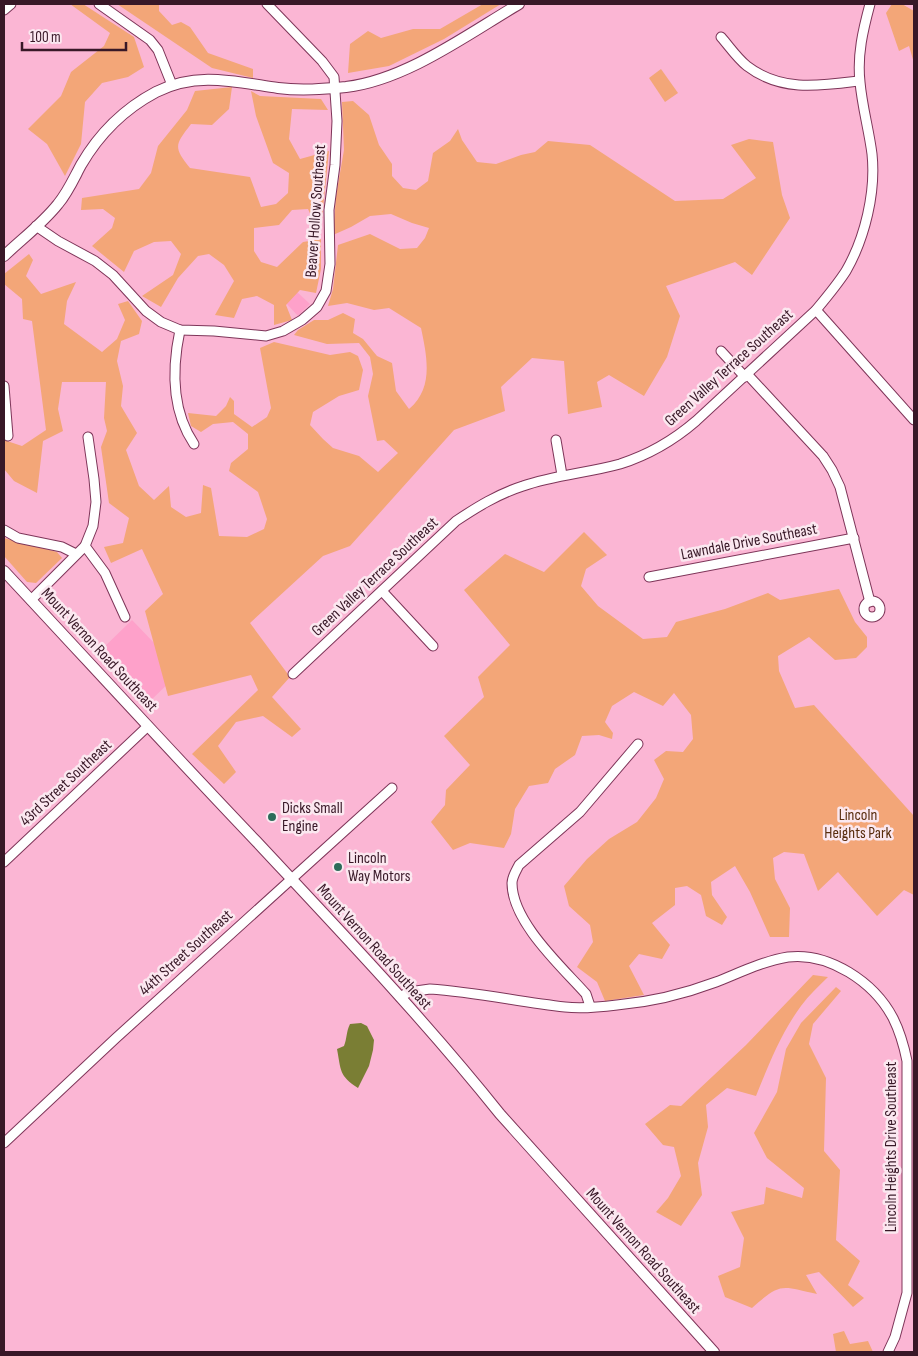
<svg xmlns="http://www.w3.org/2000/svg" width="918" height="1356" viewBox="0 0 918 1356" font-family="'Sofia Sans Condensed',sans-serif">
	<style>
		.built { fill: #fea1ca }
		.green { fill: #f3a678 }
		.water { fill: #7a7e34 }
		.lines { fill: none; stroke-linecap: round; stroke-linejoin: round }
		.minor-casing { stroke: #7e3559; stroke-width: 11 }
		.major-casing { stroke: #7e3559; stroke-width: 12 }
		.minor { stroke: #fff; stroke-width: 9 }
		.major { stroke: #fff; stroke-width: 10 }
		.poi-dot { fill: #2c6c5a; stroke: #fbe8f0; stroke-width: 2 }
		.labels { text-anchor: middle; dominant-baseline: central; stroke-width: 5; stroke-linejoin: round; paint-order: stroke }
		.street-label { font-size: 16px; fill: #381827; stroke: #fbe8f0 }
		.poi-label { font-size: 16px; fill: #381827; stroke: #fbe8f0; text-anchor: start }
		.park-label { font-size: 16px; fill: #592d0e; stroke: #fbe8f0 }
	</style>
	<rect width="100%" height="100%" fill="#fbb6d4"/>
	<!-- built -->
	<g class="built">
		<path d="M296 291 310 304 298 316 285 302Z"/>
		<path d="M132 620 181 671 146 705 97 654Z"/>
	</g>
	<!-- green -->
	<g class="green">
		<path d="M70 4H83L134 37 144 67 128 77 102 83 85 102 81 144 65 176 47 144 28 129 61 96 71 72 104 46 110 33Z"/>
		<path d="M117 4H159V11L172 25 181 22 190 27 208 53 253 69V78L212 68Z"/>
		<path d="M483 4H501L444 39 389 66 348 73 350 44 368 31 381 38 413 29H440Z"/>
		<path d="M892 4H902L914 11V63L909 46 899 51 886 13Z"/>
		<path d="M661 69 678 93 665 102 649 78Z"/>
		<path d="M232 87 229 109 212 125 191 124C175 145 173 147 190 168L250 177 261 207 276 204 288 193 289 173 273 163 256 116 251 91 260 96 321 99 328 110 292 109 289 139 300 159 329 151 322 218 313 220 308 209 292 210 279 225 254 228V251L261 262 277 267 303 242 321 239V269L316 293 300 290 286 305 292 320 274 325V305L257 296 242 299 234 318 215 315 234 281 224 265 209 254 198 256 178 278 161 307 142 296 173 275 181 254 171 241 154 242 134 251 124 272 92 246 112 228 115 218 103 209 81 210 82 198 139 189 151 173 158 146 187 110 195 91Z"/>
		<path d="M353 101 369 115 379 145 392 164V176L403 188 416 190 428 181 433 153 450 141 458 129 462 140 477 162 496 164 521 155 535 152 548 141 590 145 675 201 723 199 756 178 731 145 749 139 773 142 782 195 790 218 752 275 735 262 666 286 680 316 667 357 644 396 609 375 597 382 602 407 568 414 564 361 532 358 501 387 505 411 454 430 350 546 323 556 250 623 290 677 272 697 301 729 292 737 263 716 236 722 218 746 236 772 224 784 192 754 258 690 251 675 168 696 145 611 163 594 142 549 111 563 104 547 123 543 129 518 109 503 101 447 107 431 104 418 106 382H62L58 409 63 431 43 441 37 493 14 481 4 469V440L22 446 46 430 32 321 23 319 22 299 4 284V274L29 254 33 260 26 276 41 294 76 282 67 301 64 324 102 352 117 339 125 320 118 304 128 301 142 321 139 334 121 341 117 361 123 386 121 406 137 433 126 450 139 486 154 500 169 486 171 507 186 517 201 513 203 485 211 488 219 536 247 537 264 529 267 519 258 492 229 471 231 463 248 449V434L233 422 213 424 201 432 191 426 188 413 216 416 226 406 230 397 234 401V414L252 427 267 417 271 408 260 348 274 342 330 355 350 352 358 356 363 370 359 390 339 396 313 412 310 425 323 439 333 448 359 456 378 472 398 453 384 440 377 441 368 396 373 374 370 357 359 343 327 344 294 335 298 330 314 320H328L343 313 355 319 353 333 363 339 377 356 392 363 396 391 409 409C434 388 427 357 421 328L389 308 374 310 347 303 328 306 333 289 338 245 370 234 400 249 417 248 425 238 429 228 412 223 391 214 370 216 351 227 333 235 336 196 344 150 342 102Z"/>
		<path d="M584 532 607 555 586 569 581 586 598 606 643 639 667 637 676 622 725 609 768 593 780 600 839 589 855 622 867 637V647L856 658 835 660 809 637 778 656 779 671 795 708 814 705 914 816V895L904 890 877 916 838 872 818 891 804 854 784 852 773 858 775 879 790 908 789 937H770L750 892 735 866 711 882 712 895 727 917 722 925 706 916 701 895 687 886 675 888V905L652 923 670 945 662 959 639 954 629 966 644 995 605 1001 597 982 577 967 593 942 590 925 569 906 564 886 587 859 609 839 637 822 656 798 664 779 654 760 666 751 683 752 693 739 691 715 674 693 663 706 634 692 612 706 605 722 613 733 612 739 599 735 582 736 575 755 555 769 548 783 529 786 515 809 511 834 504 848 470 843 453 850 431 822 445 805 446 790 470 765 444 736 484 697 478 677 510 645 464 590 505 554 544 572Z"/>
		<path d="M4 538 57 552 62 558 36 583 27 582 4 556Z"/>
		<path d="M813 975 828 977C819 986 809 995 801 1006 781 1033 769 1064 756 1096L727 1088 706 1105 708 1127 698 1163 702 1195 681 1226 656 1212 668 1198 681 1176 674 1147 663 1145 645 1124 670 1105 681 1106 746 1045Z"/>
		<path d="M836 987 841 991 813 1024 809 1044 826 1078 824 1151 840 1170 836 1240 860 1261 848 1285 864 1298 853 1307 819 1272 806 1275 817 1294C781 1286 781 1282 752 1308L725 1297 718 1276 740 1267 744 1238 731 1212 764 1204 766 1187 802 1198 804 1188 767 1158 754 1133 777 1092 786 1049 801 1023Z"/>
		<path d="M844 1331 850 1344 868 1341 873 1352H836L833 1334Z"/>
	</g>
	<!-- water -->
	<path class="water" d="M361 1023 367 1026 374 1040 373 1050 369 1066 358 1088C339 1076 341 1070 337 1049L344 1046C347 1039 346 1032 350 1024Z"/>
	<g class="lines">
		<defs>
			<g id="minor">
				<path d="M99 4 150 40 158 50 172 85"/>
				<path d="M4 10 11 4"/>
				<path d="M721 37C729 46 737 58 747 66 781 92 819 86 859 81"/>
				<path d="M36 226 58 241 95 261 113 275 146 311 161 322 180 330 214 331 266 336 283 331 302 320 317 307 326 291 330 264 329 210 335 165 337 121 334 77 322 61 267 4"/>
				<path d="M816 310 914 420"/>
				<path d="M180 330C172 368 171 410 194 444"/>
				<path d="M721 351 745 377"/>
				<path d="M747 374 823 456 832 470 840 487 870 602"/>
				<path d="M4 386 8 436"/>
				<path d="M556 440 562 475"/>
				<path d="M4 530 18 538 62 547 76 554"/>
				<path d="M85 546 105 573 125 617"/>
				<path d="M649 577 854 538"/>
				<path d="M382 591 433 646"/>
				<path d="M31 600 85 546 93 526 96 502 94 479 88 437"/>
				<circle cx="872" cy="609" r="8"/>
				<path d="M293 674 456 521C477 507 498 494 523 486 554 475 588 473 620 464 648 455 674 440 696 421L816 310C826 298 837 285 846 271 865 238 876 192 872 154 869 130 862 106 860 82 857 55 863 30 870 4"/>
				<path d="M4 862 148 726"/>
				<path d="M400 997 409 992 430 989C475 992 520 1002 565 1007 581 1009 601 1007 617 1005 651 1002 684 994 716 982 739 973 763 961 788 957 829 952 874 982 893 1018 900 1032 904 1046 907 1061V1293L895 1337 888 1352"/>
				<path d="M590 1006 586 994C562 967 512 922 512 883 512 877 516 871 519 865L580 812 638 744"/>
				<path d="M4 1143 116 1038 392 788"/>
			</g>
			<g id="major">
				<path d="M4 256C22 239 43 223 58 204 68 192 74 178 81 165 99 134 124 109 156 92 197 71 236 82 278 88 301 91 324 89 346 87 406 80 468 34 519 4"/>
				<path d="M4 571C88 661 171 752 256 841 339 930 424 1019 500 1114L714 1352"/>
			</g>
		</defs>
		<!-- minor casing -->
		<use href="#minor" class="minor-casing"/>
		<!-- major casing -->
		<use href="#major" class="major-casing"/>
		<!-- minor -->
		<use href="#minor" class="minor"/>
		<!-- major -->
		<use href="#major" class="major"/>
	</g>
	<!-- markers -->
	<g class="poi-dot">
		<circle cx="272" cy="817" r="5"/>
		<circle cx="338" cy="867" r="5"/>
	</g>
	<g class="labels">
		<!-- street labels -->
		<g class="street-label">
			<text transform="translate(316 211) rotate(-86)">Beaver Hollow Southeast</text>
			<text transform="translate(729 368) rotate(-42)">Green Valley Terrace Southeast</text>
			<text transform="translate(749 542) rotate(-11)">Lawndale Drive Southeast</text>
			<text transform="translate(375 577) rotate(-43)">Green Valley Terrace Southeast</text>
			<text transform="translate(99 650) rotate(47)">Mount Vernon Road Southeast</text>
			<text transform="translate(66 783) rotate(-43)">43rd Street Southeast</text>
			<text transform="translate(374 947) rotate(48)">Mount Vernon Road Southeast</text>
			<text transform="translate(186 953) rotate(-42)">44th Street Southeast</text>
			<text transform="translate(891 1147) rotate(-90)">Lincoln Heights Drive Southeast</text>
			<text transform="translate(643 1251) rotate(48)">Mount Vernon Road Southeast</text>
		</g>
		<!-- poi labels -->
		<g class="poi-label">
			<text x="282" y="808">Dicks Small<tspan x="282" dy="18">Engine</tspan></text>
			<text x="348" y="858">Lincoln<tspan x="348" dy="18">Way Motors</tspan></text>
		</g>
		<!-- park labels -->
		<g class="park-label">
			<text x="858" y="815">Lincoln<tspan x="858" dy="18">Heights Park</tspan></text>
		</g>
	</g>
	<!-- border -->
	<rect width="918" height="1356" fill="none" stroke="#381827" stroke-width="10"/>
	<!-- scale -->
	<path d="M22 42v8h104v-8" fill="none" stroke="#381827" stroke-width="2.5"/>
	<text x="30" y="42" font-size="15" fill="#381827" stroke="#fbe8f0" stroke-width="4" paint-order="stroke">100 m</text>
</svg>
